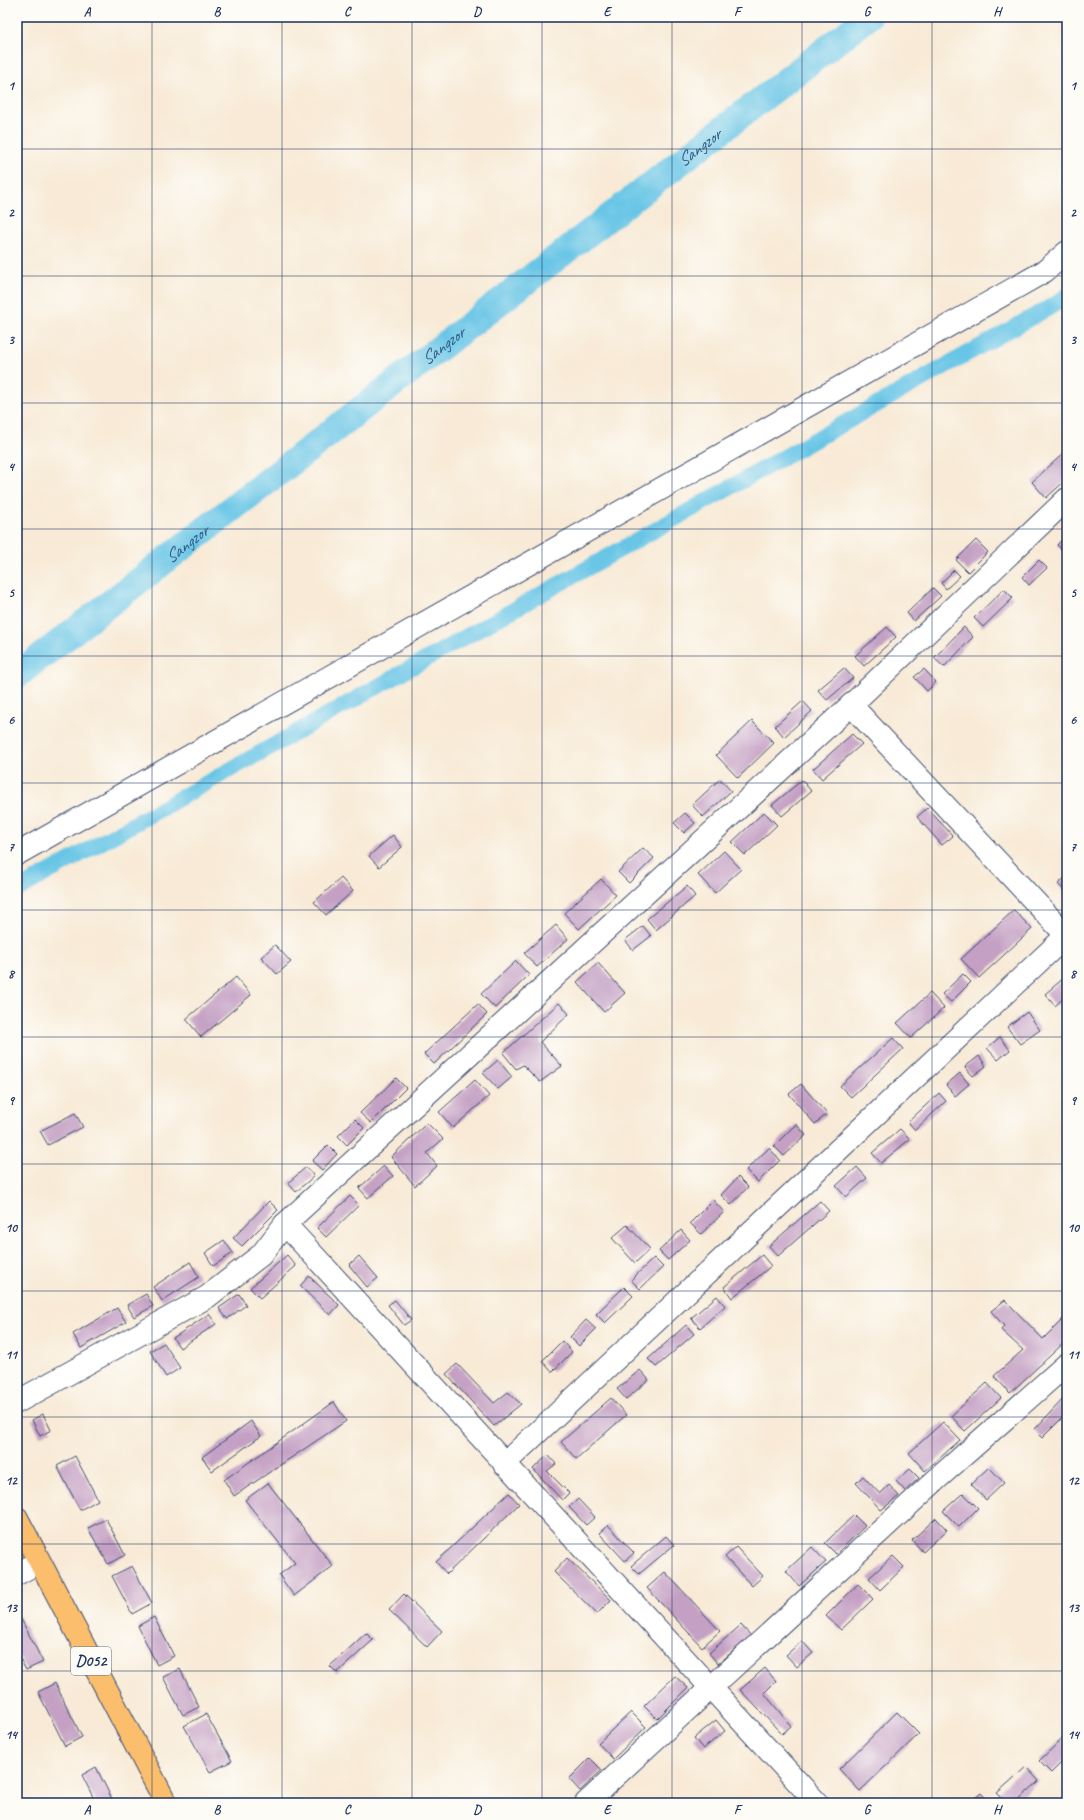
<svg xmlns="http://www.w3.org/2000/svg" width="1084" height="1820" viewBox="0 0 1084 1820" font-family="Caveat,sans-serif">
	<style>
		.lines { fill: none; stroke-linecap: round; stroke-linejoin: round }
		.canal { stroke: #68c5e6; stroke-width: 16 }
		.river { stroke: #68c5e6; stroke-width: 27 }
		.building { fill: #c4a0c4 }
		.minor-casing { stroke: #3c4b70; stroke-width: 24 }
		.major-casing { stroke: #3c4b70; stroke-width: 24 }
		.minor { stroke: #fff; stroke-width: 22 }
		.major { stroke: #fabe6d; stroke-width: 22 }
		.grid { fill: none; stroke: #1b2f5e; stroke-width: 1; stroke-opacity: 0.55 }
		.labels { text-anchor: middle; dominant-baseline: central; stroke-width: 4; stroke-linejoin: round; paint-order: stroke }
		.shield { fill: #fdfcf7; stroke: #5f6c8c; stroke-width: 1 }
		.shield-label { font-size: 16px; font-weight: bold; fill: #1b2f5e }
		.water-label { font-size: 18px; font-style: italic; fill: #325c87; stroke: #fdfcf7 }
		.neatline { fill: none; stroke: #1b2f5e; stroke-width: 1.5 }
		.grid-label { font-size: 13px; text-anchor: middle; font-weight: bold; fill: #1b2f5e }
	</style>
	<rect width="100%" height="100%" fill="#fdfcf7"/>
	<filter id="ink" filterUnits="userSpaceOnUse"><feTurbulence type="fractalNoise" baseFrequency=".025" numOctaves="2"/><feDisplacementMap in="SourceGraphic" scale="8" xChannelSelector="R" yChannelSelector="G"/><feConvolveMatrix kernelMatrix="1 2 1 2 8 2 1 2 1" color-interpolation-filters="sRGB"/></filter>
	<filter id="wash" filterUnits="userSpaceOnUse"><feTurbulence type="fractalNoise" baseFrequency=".012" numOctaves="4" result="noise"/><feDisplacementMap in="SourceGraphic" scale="16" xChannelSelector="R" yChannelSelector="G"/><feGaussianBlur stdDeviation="0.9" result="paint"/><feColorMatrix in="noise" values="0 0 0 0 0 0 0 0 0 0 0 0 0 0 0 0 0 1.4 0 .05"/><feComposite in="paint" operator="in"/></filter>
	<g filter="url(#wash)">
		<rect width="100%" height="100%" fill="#f8ead6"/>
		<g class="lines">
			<!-- canal -->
			<path class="canal" d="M17 890 1059 302 1067 295"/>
			<!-- river -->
			<path class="river" id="s1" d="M17 675 868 17"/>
		</g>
		<g id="blocks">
			<!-- building -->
			<g class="building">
				<path d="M1067 450V479L1046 498 1032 482Z"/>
				<path d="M1067 534V553L1066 554 1057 545Z"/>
				<path d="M976 540 988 552 968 572 956 560Z"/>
				<path d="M1039 560 1047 568 1029 585 1022 577Z"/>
				<path d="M954 570 960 576 946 589 941 583Z"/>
				<path d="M933 588 941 596 914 621 907 613Z"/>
				<path d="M1004 589 1013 598 983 627 974 618Z"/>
				<path d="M887 627 896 637 864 666 855 656Z"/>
				<path d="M964 627 973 637 944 667 934 658Z"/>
				<path d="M844 668 853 678 827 700 818 690Z"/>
				<path d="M924 669 936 682 927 691 914 677Z"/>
				<path d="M803 701 812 711 784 737 775 726Z"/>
				<path d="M752 721 774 743 738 778 716 755Z"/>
				<path d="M852 734 862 744 822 779 813 769Z"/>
				<path d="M720 779 731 791 703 817 692 805Z"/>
				<path d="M802 780 811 791 782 816 772 805Z"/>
				<path d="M927 808 953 836 942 845 917 817Z"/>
				<path d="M764 812 777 825 745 855 732 842Z"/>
				<path d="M685 813 695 823 684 833 674 823Z"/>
				<path d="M393 835 402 847 379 867 369 856Z"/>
				<path d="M643 848 654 858 629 883 618 872Z"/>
				<path d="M724 851 741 869 715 893 698 875Z"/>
				<path d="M1067 876V894L1058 884Z"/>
				<path d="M341 878 353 891 326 915 314 902Z"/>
				<path d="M601 879 616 895 579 929 564 913Z"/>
				<path d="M687 886 695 896 656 930 647 919Z"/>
				<path d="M1014 910 1032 929 979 978 961 959Z"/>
				<path d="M556 925 568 939 537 967 524 953Z"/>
				<path d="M643 926 651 936 633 950 625 940Z"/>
				<path d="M275 945 291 962 277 974 261 957Z"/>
				<path d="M516 961 529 975 495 1008 481 994Z"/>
				<path d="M598 963 625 993 604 1012 577 982Z"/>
				<path d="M963 974 971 982 951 1002 942 994Z"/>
				<path d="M236 977 251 995 201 1037 186 1019Z"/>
				<path d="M1065 977 1067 980V995L1055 1006 1045 994Z"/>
				<path d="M930 993 944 1008 911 1038 897 1023Z"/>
				<path d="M559 1003 569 1014 540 1042 562 1066 540 1082 523 1065 516 1069 503 1053Z"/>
				<path d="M478 1004 487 1014 434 1064 424 1054Z"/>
				<path d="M1027 1012 1040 1030 1020 1044 1007 1027Z"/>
				<path d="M1000 1037 1010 1050 998 1060 987 1048Z"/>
				<path d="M893 1038 903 1049 851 1097 840 1086Z"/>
				<path d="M979 1056 986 1066 973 1076 965 1067Z"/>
				<path d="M498 1060 512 1077 498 1089 483 1073Z"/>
				<path d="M960 1073 969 1084 955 1096 946 1085Z"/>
				<path d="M396 1078 406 1088 371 1123 360 1113Z"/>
				<path d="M475 1080 489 1096 453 1128 439 1112Z"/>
				<path d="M801 1084 827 1114 815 1124 789 1094Z"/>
				<path d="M939 1093 946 1101 915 1130 908 1122Z"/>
				<path d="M75 1113 83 1127 48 1145 40 1131Z"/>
				<path d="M355 1119 364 1128 347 1145 338 1136Z"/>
				<path d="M427 1123 443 1139 427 1153 437 1166 415 1186 391 1157Z"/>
				<path d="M796 1124 806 1135 784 1156 774 1146Z"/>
				<path d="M900 1129 910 1139 881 1163 872 1153Z"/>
				<path d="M328 1145 337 1154 322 1170 312 1161Z"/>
				<path d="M769 1148 780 1160 758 1182 746 1170Z"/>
				<path d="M384 1166 393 1176 368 1198 359 1188Z"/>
				<path d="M306 1167 314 1176 296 1192 288 1183Z"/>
				<path d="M857 1167 867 1178 846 1197 836 1186Z"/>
				<path d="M738 1177 748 1187 731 1205 721 1195Z"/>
				<path d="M350 1196 359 1205 326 1237 317 1228Z"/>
				<path d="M713 1200 724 1212 701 1234 690 1223Z"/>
				<path d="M269 1201 278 1210 242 1246 233 1238Z"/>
				<path d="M820 1201 829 1211 778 1256 769 1246Z"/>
				<path d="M627 1225 650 1249 635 1263 612 1238Z"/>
				<path d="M681 1230 690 1240 668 1260 659 1251Z"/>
				<path d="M224 1240 233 1253 213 1266 205 1253Z"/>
				<path d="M287 1255 296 1266 260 1298 250 1288Z"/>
				<path d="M762 1255 771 1266 732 1298 724 1287Z"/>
				<path d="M359 1256 378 1278 367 1287 349 1265Z"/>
				<path d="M654 1258 663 1267 640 1289 631 1280Z"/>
				<path d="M190 1262 199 1277 162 1301 153 1287Z"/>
				<path d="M309 1276 339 1305 330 1315 300 1286Z"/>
				<path d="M624 1287 633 1296 605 1323 596 1314Z"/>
				<path d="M146 1294 153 1306 134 1317 127 1305Z"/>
				<path d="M239 1294 246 1305 227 1319 219 1308Z"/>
				<path d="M717 1296 725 1306 700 1328 691 1318Z"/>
				<path d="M395 1300 411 1320 404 1325 388 1305Z"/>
				<path d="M1005 1300 1043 1339 1067 1315V1340L1010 1393 994 1376 1023 1350 1001 1330 1004 1326 991 1311Z"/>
				<path d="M117 1308 126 1322 81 1348 73 1334Z"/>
				<path d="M209 1314 216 1324 180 1348 173 1338Z"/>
				<path d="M586 1320 596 1329 579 1346 570 1337Z"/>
				<path d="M686 1325 694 1334 656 1367 648 1359Z"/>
				<path d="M562 1341 572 1352 552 1372 542 1361Z"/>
				<path d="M164 1343 180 1368 166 1377 150 1351Z"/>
				<path d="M457 1364 494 1403 508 1392 521 1404 494 1426 446 1374Z"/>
				<path d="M640 1370 649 1380 626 1399 617 1389Z"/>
				<path d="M987 1383 1001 1398 965 1431 951 1416Z"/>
				<path d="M1065 1397 1067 1399V1413L1042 1438 1034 1430Z"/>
				<path d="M611 1398 626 1415 576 1459 561 1442Z"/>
				<path d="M334 1402 346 1421 234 1496 224 1480Z"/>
				<path d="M43 1414 51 1430 40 1436 32 1420Z"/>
				<path d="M251 1421 261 1436 212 1471 202 1457Z"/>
				<path d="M943 1422 960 1440 925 1471 909 1453Z"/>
				<path d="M548 1455 556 1464 547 1471 569 1493 562 1500 533 1469Z"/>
				<path d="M75 1456 98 1500 80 1510 57 1466Z"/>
				<path d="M989 1467 1004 1483 986 1500 971 1484Z"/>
				<path d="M910 1469 919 1478 905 1491 896 1481Z"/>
				<path d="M863 1476 880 1494 889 1485 899 1496 881 1510 856 1483Z"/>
				<path d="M268 1483 333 1566 294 1596 279 1575 295 1563 245 1500Z"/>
				<path d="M509 1493 519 1504 447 1574 436 1562Z"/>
				<path d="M963 1493 978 1508 959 1527 943 1511Z"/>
				<path d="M578 1499 595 1517 586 1525 569 1507Z"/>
				<path d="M854 1515 865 1526 836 1554 825 1543Z"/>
				<path d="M936 1518 947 1530 923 1552 912 1540Z"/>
				<path d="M106 1519 125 1555 108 1564 88 1528Z"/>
				<path d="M608 1525 634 1553 625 1561 599 1533Z"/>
				<path d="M666 1536 674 1545 639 1574 631 1566Z"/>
				<path d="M736 1547 763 1576 752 1586 725 1557Z"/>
				<path d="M812 1547 826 1562 799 1586 786 1571Z"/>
				<path d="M893 1556 904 1567 880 1590 869 1578Z"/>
				<path d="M567 1558 611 1600 597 1614 554 1572Z"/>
				<path d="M132 1566 152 1603 132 1614 112 1576Z"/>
				<path d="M665 1572 720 1631 702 1647 647 1588Z"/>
				<path d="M858 1584 873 1599 841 1630 826 1616Z"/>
				<path d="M404 1594 442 1631 427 1647 389 1610Z"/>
				<path d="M20 1617 43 1662 26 1670 17 1653V1619Z"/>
				<path d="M154 1617 174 1656 157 1665 138 1626Z"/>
				<path d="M741 1625 751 1636 718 1664 709 1653Z"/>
				<path d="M366 1633 373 1640 337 1673 330 1666Z"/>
				<path d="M802 1641 813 1653 797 1667 786 1655Z"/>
				<path d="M765 1668 776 1681 764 1693 791 1726 782 1734 740 1690Z"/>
				<path d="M180 1669 199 1707 183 1715 163 1677Z"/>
				<path d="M675 1676 688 1688 657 1719 644 1706Z"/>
				<path d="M55 1683 82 1737 65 1746 38 1692Z"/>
				<path d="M631 1712 646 1727 613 1759 598 1743Z"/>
				<path d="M897 1712 919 1734 860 1791 839 1769Z"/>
				<path d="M206 1714 232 1761 210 1772 184 1726Z"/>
				<path d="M716 1720 725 1731 703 1749 694 1738Z"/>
				<path d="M1067 1734V1757L1051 1773 1039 1761Z"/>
				<path d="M590 1758 602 1770 580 1791 569 1779Z"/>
				<path d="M96 1767 114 1803H96L82 1775Z"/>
				<path d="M1026 1767 1039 1781 1015 1803H1007L997 1793Z"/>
				<path d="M981 1793 990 1803H969Z"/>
			</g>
		</g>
	</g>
	<g filter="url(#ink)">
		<use href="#blocks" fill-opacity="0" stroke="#3c4b70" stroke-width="1"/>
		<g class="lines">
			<defs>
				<g id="minor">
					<path d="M851 705 1067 936"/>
					<path d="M17 854 1045 271 1067 252"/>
					<path d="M285 1224 817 1803"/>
					<path d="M17 1402 207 1297 261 1255 285 1224 851 705 1067 499"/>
					<path d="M504 1464 1067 935"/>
					<path d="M17 1574 39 1562"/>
					<path d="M586 1803 938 1478 1067 1364"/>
				</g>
				<path id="major" d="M17 1518 166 1803"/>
			</defs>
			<!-- minor casing -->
			<use href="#minor" class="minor-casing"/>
			<!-- major casing -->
			<use href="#major" class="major-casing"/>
			<!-- minor -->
			<use href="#minor" class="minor"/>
			<!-- major -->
			<use href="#major" class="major"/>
		</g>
	</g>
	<!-- grid -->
	<path class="grid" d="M152 17V1803M282 17V1803M412 17V1803M542 17V1803M672 17V1803M802 17V1803M932 17V1803M17 149H1067M17 276H1067M17 403H1067M17 529H1067M17 656H1067M17 783H1067M17 910H1067M17 1037H1067M17 1164H1067M17 1291H1067M17 1417H1067M17 1544H1067M17 1671H1067"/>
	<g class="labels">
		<!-- shield labels -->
		<rect class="shield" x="71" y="1647" width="40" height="28" rx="3"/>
		<g class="shield-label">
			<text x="91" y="1661">D052</text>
		</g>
		<!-- water labels -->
		<g class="water-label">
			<text stroke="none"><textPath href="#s1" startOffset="862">Sangzor</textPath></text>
			<text stroke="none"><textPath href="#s1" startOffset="538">Sangzor</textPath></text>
			<text stroke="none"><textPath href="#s1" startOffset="214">Sangzor</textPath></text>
		</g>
	</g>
	<!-- margin -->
	<rect width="1084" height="1820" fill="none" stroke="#fdfcf7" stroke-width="44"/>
	<rect x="22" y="22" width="1040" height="1776" class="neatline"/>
	<g class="grid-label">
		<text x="87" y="16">A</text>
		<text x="217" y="16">B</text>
		<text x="347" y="16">C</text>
		<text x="477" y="16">D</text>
		<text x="607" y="16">E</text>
		<text x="737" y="16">F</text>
		<text x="867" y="16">G</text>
		<text x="997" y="16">H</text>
		<text x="11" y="90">1</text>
		<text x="1073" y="90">1</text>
		<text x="11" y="217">2</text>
		<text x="1073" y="217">2</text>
		<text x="11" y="344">3</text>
		<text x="1073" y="344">3</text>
		<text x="11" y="471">4</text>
		<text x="1073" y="471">4</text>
		<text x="11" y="597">5</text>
		<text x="1073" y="597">5</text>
		<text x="11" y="724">6</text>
		<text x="1073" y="724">6</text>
		<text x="11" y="851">7</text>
		<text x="1073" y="851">7</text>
		<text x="11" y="978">8</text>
		<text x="1073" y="978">8</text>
		<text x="11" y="1105">9</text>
		<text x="1073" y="1105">9</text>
		<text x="11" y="1232">10</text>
		<text x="1073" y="1232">10</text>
		<text x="11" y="1359">11</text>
		<text x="1073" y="1359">11</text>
		<text x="11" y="1485">12</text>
		<text x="1073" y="1485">12</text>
		<text x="11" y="1612">13</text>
		<text x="1073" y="1612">13</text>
		<text x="11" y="1739">14</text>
		<text x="1073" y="1739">14</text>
		<text x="87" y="1814">A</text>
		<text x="217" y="1814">B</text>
		<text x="347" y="1814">C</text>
		<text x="477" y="1814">D</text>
		<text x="607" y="1814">E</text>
		<text x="737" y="1814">F</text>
		<text x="867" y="1814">G</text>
		<text x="997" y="1814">H</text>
	</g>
</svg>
